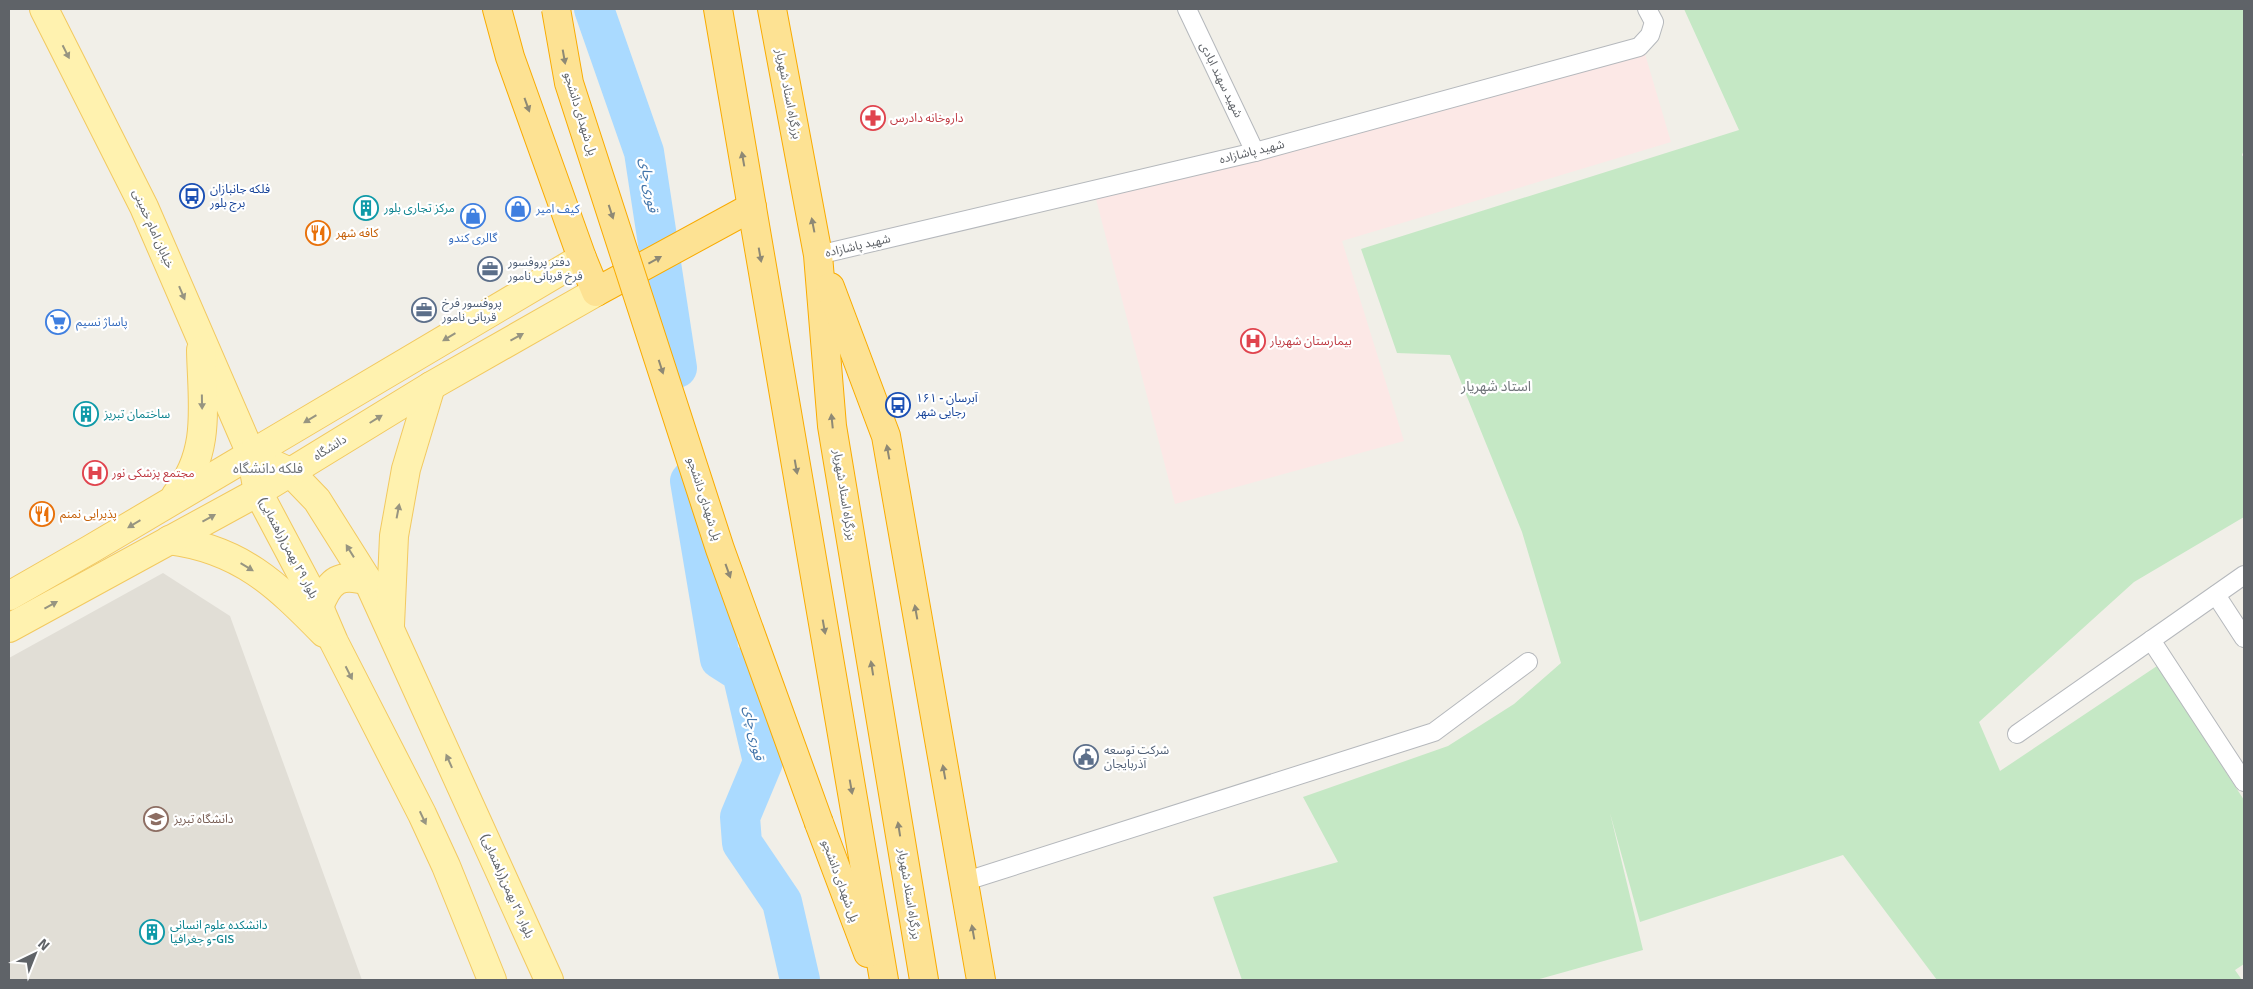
<svg xmlns="http://www.w3.org/2000/svg" width="2253" height="989" viewBox="0 0 2253 989" font-family="Signika,'Noto Sans Arabic',sans-serif">
	<style>
		.education { fill: #e1ded6 }
		.medical { fill: #fce8e6 }
		.green { fill: #c5e8c5 }
		.lines { fill: none; stroke-linecap: round; stroke-linejoin: round }
		.river { stroke: #aadaff; stroke-width: 40 }
		.street-casing { stroke: #b5b8bc; stroke-width: 20 }
		.primary-casing { stroke: #f2c960; stroke-width: 30 }
		.highway-casing { stroke: #f9ab00; stroke-width: 30 }
		.street { stroke: #fff; stroke-width: 18 }
		.primary { stroke: #fff2af; stroke-width: 28 }
		.highway { stroke: #fde293; stroke-width: 28 }
		.highway-bridge-casing { stroke: #f9ab00; stroke-width: 30; stroke-linecap: butt }
		.highway-bridge { stroke: #fde293; stroke-width: 28 }
		.oneway { fill: #979581 }
		.oneway2 { fill: #8e8975 }
		.labels { text-anchor: middle; dominant-baseline: central; stroke-width: 4.5; stroke-linejoin: round; paint-order: stroke }
		.street-label { font-size: 12px; fill: #5f6368; stroke: #fff }
		.health-label { font-size: 12px; fill: #be3a42; stroke: #fff; text-anchor: start }
		.transit-label { font-size: 12px; fill: #164399; stroke: #fff; text-anchor: start }
		.culture-label { font-size: 12px; fill: #0d838f; stroke: #fff; text-anchor: start }
		.shop-label { font-size: 12px; fill: #366cbe; stroke: #fff; text-anchor: start }
		.food-label { font-size: 12px; fill: #c56008; stroke: #fff; text-anchor: start }
		.service-label { font-size: 12px; fill: #4e5e75; stroke: #fff; text-anchor: start }
		.education-label { font-size: 12px; fill: #785e54; stroke: #fff; text-anchor: start }
		.water-label { font-size: 14px; font-style: italic; fill: #4174aa; stroke: #fff }
		.neighbourhood-label { font-size: 14px; fill: #70757a; stroke: #fff }
	</style>
	<rect width="100%" height="100%" fill="#f1efe8"/>
	<!-- education -->
	<path class="education" d="M163 573 230 616 362 980H9V658Z"/>
	<!-- medical -->
	<path class="medical" d="M1645 54 1671 142 1342 241 1404 441 1175 504 1096 199Z"/>
	<!-- green -->
	<path class="green" d="M1684 9H2244V150L2242 155 2244 158V517L2134 582 1979 722 2000 771 2157 666 2244 800V964L2235 970 2242 980H1937L1843 855 1640 922 1610 813 1643 950 1536 980H1242L1213 897 1338 862 1303 797 1448 746 1514 704 1561 663 1522 532 1450 355 1397 353 1361 249 1739 130Z"/>
	<g class="lines">
		<!-- river -->
		<g class="river">
			<path d="M594 9 644 152 677 368"/>
			<path d="M690 481 720 659 742 673 763 762 740 817 742 843 782 902 800 980"/>
		</g>
		<defs>
			<g id="street">
				<path d="M1187 9 1255 152"/>
				<path d="M818 255 1255 152 1639 47 1650 35 1654 22 1647 9"/>
				<path d="M2216 595 2244 638"/>
				<path d="M2151 640 2244 782"/>
				<path d="M2017 734 2244 575"/>
				<path d="M963 882 1434 732 1528 662"/>
			</g>
			<g id="primary">
				<path d="M44 9 144 207 251 454 258 492 319 607 334 642 422 814 446 866 492 980"/>
				<path d="M275 465 290 472 317 500 368 581 549 980"/>
				<path d="M176 495C212 453 202 402 201 350"/>
				<path d="M169 540C240 549 276 584 324 633"/>
				<path d="M9 596 91 549 582 258"/>
				<path d="M319 607C330 579 340 573 368 581"/>
				<path d="M390 625 394 536 406 469 431 386"/>
				<path d="M9 628 258 492 431 386 596 292"/>
			</g>
			<g id="highway">
				<path d="M497 9 510 57 582 258 596 292 752 207"/>
				<path d="M718 9 884 980"/>
				<path d="M772 9 818 255 832 426 924 980"/>
				<path d="M830 287 886 436 981 980"/>
				<path d="M819 823 868 953"/>
			</g>
		</defs>
		<!-- street casing -->
		<use href="#street" class="street-casing"/>
		<!-- primary casing -->
		<use href="#primary" class="primary-casing"/>
		<!-- highway casing -->
		<use href="#highway" class="highway-casing"/>
		<!-- street -->
		<use href="#street" class="street"/>
		<!-- primary -->
		<use href="#primary" class="primary"/>
		<!-- highway -->
		<use href="#highway" class="highway"/>
		<defs>
			<path id="highway-bridge" d="M556 9 569 83 720 549 819 823"/>
		</defs>
		<!-- highway-bridge casing -->
		<use href="#highway-bridge" class="highway-bridge-casing"/>
		<!-- highway-bridge -->
		<use href="#highway-bridge" class="highway-bridge"/>
	</g>
	<!-- one-way arrows -->
	<defs><path id="oneway-solid" d="M-6-.8H1V-3.2L6.5 0L1 3.2V.8H-6Z" transform="scale(1.25)"/></defs>
	<g class="oneway">
		<use href="#oneway-solid" transform="translate(66 52) rotate(63)"/>
		<use href="#oneway-solid" transform="translate(182 293) rotate(67)"/>
		<use href="#oneway-solid" transform="translate(449 337) rotate(149)"/>
		<use href="#oneway-solid" transform="translate(517 337) rotate(-29)"/>
		<use href="#oneway-solid" transform="translate(202 402) rotate(89)"/>
		<use href="#oneway-solid" transform="translate(310 419) rotate(149)"/>
		<use href="#oneway-solid" transform="translate(376 419) rotate(-32)"/>
		<use href="#oneway-solid" transform="translate(398 511) rotate(-79)"/>
		<use href="#oneway-solid" transform="translate(209 518) rotate(-29)"/>
		<use href="#oneway-solid" transform="translate(134 524) rotate(149)"/>
		<use href="#oneway-solid" transform="translate(350 551) rotate(-122)"/>
		<use href="#oneway-solid" transform="translate(247 567) rotate(31)"/>
		<use href="#oneway-solid" transform="translate(51 605) rotate(-29)"/>
		<use href="#oneway-solid" transform="translate(349 673) rotate(63)"/>
		<use href="#oneway-solid" transform="translate(449 761) rotate(-114)"/>
		<use href="#oneway-solid" transform="translate(423 818) rotate(65)"/>
	</g>
	<g class="oneway2">
		<use href="#oneway-solid" transform="translate(564 57) rotate(80)"/>
		<use href="#oneway-solid" transform="translate(527 105) rotate(70)"/>
		<use href="#oneway-solid" transform="translate(743 159) rotate(-100)"/>
		<use href="#oneway-solid" transform="translate(611 212) rotate(72)"/>
		<use href="#oneway-solid" transform="translate(813 225) rotate(-101)"/>
		<use href="#oneway-solid" transform="translate(760 255) rotate(80)"/>
		<use href="#oneway-solid" transform="translate(655 260) rotate(-29)"/>
		<use href="#oneway-solid" transform="translate(661 367) rotate(72)"/>
		<use href="#oneway-solid" transform="translate(832 421) rotate(-96)"/>
		<use href="#oneway-solid" transform="translate(888 452) rotate(-100)"/>
		<use href="#oneway-solid" transform="translate(796 467) rotate(80)"/>
		<use href="#oneway-solid" transform="translate(728 571) rotate(70)"/>
		<use href="#oneway-solid" transform="translate(916 612) rotate(-100)"/>
		<use href="#oneway-solid" transform="translate(824 627) rotate(80)"/>
		<use href="#oneway-solid" transform="translate(872 668) rotate(-99)"/>
		<use href="#oneway-solid" transform="translate(944 772) rotate(-100)"/>
		<use href="#oneway-solid" transform="translate(851 787) rotate(80)"/>
		<use href="#oneway-solid" transform="translate(899 829) rotate(-99)"/>
		<use href="#oneway-solid" transform="translate(973 932) rotate(-100)"/>
	</g>
	<!-- icons -->
	<defs>
		<symbol id="pharmacy-ring" viewBox="-11 -11 22 22"><circle r="9.5" fill="#fff" stroke="#e0444e" stroke-width="1.5"/><path d="M-2-6h4v4h4v4h-4v4h-4v-4h-4v-4h4Z" fill="#e0444e"/></symbol>
		<symbol id="bus-ring" viewBox="-11 -11 22 22"><circle r="9.5" fill="#fff" stroke="#1a4fb4" stroke-width="1.5"/><path d="M-5-6H5V4H4V6H2V4H-2V6H-4V4H-5ZM-3.5-4V0h7V-4ZM-3.5 1.2v1.5H-2V1.2ZM2 1.2v1.5H3.5V1.2Z" fill="#1a4fb4"/></symbol>
		<symbol id="building-ring" viewBox="-11 -11 22 22"><circle r="9.5" fill="#fff" stroke="#0f9aa8" stroke-width="1.5"/><path d="M-4-6H4V6H1V3H-1V6H-4ZM-2.5-4.3h1.7v1.8h-1.7ZM.8-4.3h1.7v1.8H.8ZM-2.5-1h1.7V.8h-1.7ZM.8-1h1.7V.8H.8Z" fill="#0f9aa8"/></symbol>
		<symbol id="shop-ring" viewBox="-11 -11 22 22"><circle r="9.5" fill="#fff" stroke="#3f7fe0" stroke-width="1.5"/><path d="M-5-2.5h2.3a2.7 3.5 0 0 1 5.4 0H5L5.5 6h-11ZM-1.5-2.5h3a1.5 2.3 0 0 0-3 0Z" fill="#3f7fe0"/></symbol>
		<symbol id="restaurant-ring" viewBox="-11 -11 22 22"><circle r="9.5" fill="#fff" stroke="#e8710a" stroke-width="1.5"/><path d="M-5-6h1v4h1v-4h1v4h1v-4h1v5L-1.5 .5V6h-2V.5L-5-1ZM5-6V6H3V1.5H1.5Q1.5-4 5-6Z" fill="#e8710a"/></symbol>
		<symbol id="office-ring" viewBox="-11 -11 22 22"><circle r="9.5" fill="#fff" stroke="#5c6f8a" stroke-width="1.5"/><path d="M-6-3h4V-5.5h4V-3h4V5H-6ZM-1-4.5V-3h2v-1.5ZM-6 0V1H6V0Z" fill="#5c6f8a"/></symbol>
		<symbol id="supermarket-ring" viewBox="-11 -11 22 22"><circle r="9.5" fill="#fff" stroke="#3f7fe0" stroke-width="1.5"/><path d="M-6-5.5h2.5l.6 2H6L4.5 2H-2.5L-4.4-4H-6ZM-1.5 3.2a1.3 1.3 0 1 0 .1 0ZM3 3.2a1.3 1.3 0 1 0 .1 0Z" fill="#3f7fe0"/></symbol>
		<symbol id="hospital-ring" viewBox="-11 -11 22 22"><circle r="9.5" fill="#fff" stroke="#e0444e" stroke-width="1.5"/><path d="M-5-5h3v3.5h4V-5h3V5h-3V1.5h-4V5h-3Z" fill="#e0444e"/></symbol>
		<symbol id="civic-ring" viewBox="-11 -11 22 22"><circle r="9.5" fill="#fff" stroke="#5c6f8a" stroke-width="1.5"/><path d="M-.6-6.5H3V-4.5H.6V-3L4-1V1h2V6H-6V1h2V-1L-.6-3ZM-1.2 2.5V6h2.4V2.5Z" fill="#5c6f8a"/></symbol>
		<symbol id="university-ring" viewBox="-11 -11 22 22"><circle r="9.5" fill="#fff" stroke="#8d6e63" stroke-width="1.5"/><path d="M0-5L7-2L0 1L-7-2ZM-4 1L0 2.5L4 1V4Q0 6-4 4Z" fill="#8d6e63"/></symbol>
	</defs>
	<g fill-rule="evenodd">
		<use href="#pharmacy-ring" x="859" y="104" width="28" height="28"/>
		<use href="#bus-ring" x="178" y="182" width="28" height="28"/>
		<use href="#building-ring" x="352" y="194" width="28" height="28"/>
		<use href="#shop-ring" x="504" y="195" width="28" height="28"/>
		<use href="#shop-ring" x="459" y="202" width="28" height="28"/>
		<use href="#restaurant-ring" x="304" y="219" width="28" height="28"/>
		<use href="#office-ring" x="476" y="255" width="28" height="28"/>
		<use href="#office-ring" x="410" y="296" width="28" height="28"/>
		<use href="#supermarket-ring" x="44" y="308" width="28" height="28"/>
		<use href="#hospital-ring" x="1239" y="327" width="28" height="28"/>
		<use href="#bus-ring" x="884" y="391" width="28" height="28"/>
		<use href="#building-ring" x="72" y="400" width="28" height="28"/>
		<use href="#hospital-ring" x="81" y="459" width="28" height="28"/>
		<use href="#restaurant-ring" x="28" y="500" width="28" height="28"/>
		<use href="#civic-ring" x="1072" y="743" width="28" height="28"/>
		<use href="#university-ring" x="142" y="805" width="28" height="28"/>
		<use href="#building-ring" x="138" y="918" width="28" height="28"/>
	</g>
	<g class="labels">
		<!-- street labels -->
		<g class="street-label">
			<text transform="translate(1221 80) rotate(64)">شهید سهند ابادی</text>
			<text transform="translate(788 94) rotate(79)">بزرگراه استاد شهریار</text>
			<text transform="translate(580 114) rotate(73)">پل شهدای دانشجو</text>
			<text transform="translate(1252 152) rotate(-14)">شهید پاشازاده</text>
			<text transform="translate(153 229) rotate(66)">خیابان امام خمینی</text>
			<text transform="translate(858 246) rotate(-13)">شهید پاشازاده</text>
			<text transform="translate(330 448) rotate(-32)">دانشگاه</text>
			<text transform="translate(844 495) rotate(81)">بزرگراه استاد شهریار</text>
			<text transform="translate(704 499) rotate(72)">پل شهدای دانشجو</text>
			<text transform="translate(288 548) rotate(62)">بلوار ٢٩ بهمن(راهنمایی)</text>
			<text transform="translate(840 881) rotate(70)">پل شهدای دانشجو</text>
			<text transform="translate(507 886) rotate(66)">بلوار ٢٩ بهمن(راهنمایی)</text>
			<text transform="translate(909 894) rotate(81)">بزرگراه استاد شهریار</text>
		</g>
		<!-- health labels -->
		<g class="health-label">
			<text x="890" y="118">داروخانه دادرس</text>
			<text x="1270" y="341">بیمارستان شهریار</text>
			<text x="112" y="473">مجتمع پزشکی نور</text>
		</g>
		<!-- transit labels -->
		<g class="transit-label">
			<text x="210" y="189">فلکه جانبازان<tspan x="210" dy="14">برج بلور</tspan></text>
			<text x="916" y="398">آبرسان - ۱۶۱<tspan x="916" dy="14">رجایی شهر</tspan></text>
		</g>
		<!-- culture labels -->
		<g class="culture-label">
			<text x="384" y="208">مرکز تجاری بلور</text>
			<text x="104" y="414">ساختمان تبریز</text>
			<text x="170" y="925">دانشکده علوم انسانی<tspan x="170" dy="14">و جغرافیا-GIS</tspan></text>
		</g>
		<!-- shop labels -->
		<g class="shop-label">
			<text x="536" y="209">کیف امیر</text>
			<text x="473" y="238" text-anchor="middle">گالری کندو</text>
			<text x="76" y="322">پاساژ نسیم</text>
		</g>
		<!-- food labels -->
		<g class="food-label">
			<text x="336" y="233">کافه شهر</text>
			<text x="60" y="514">پذیرایی نمنم</text>
		</g>
		<!-- service labels -->
		<g class="service-label">
			<text x="508" y="262">دفتر پروفسور<tspan x="508" dy="14">فرخ قربانی نامور</tspan></text>
			<text x="442" y="303">پروفسور فرخ<tspan x="442" dy="14">قربانی نامور</tspan></text>
			<text x="1104" y="750">شرکت توسعه<tspan x="1104" dy="14">آذربایجان</tspan></text>
		</g>
		<!-- education labels -->
		<g class="education-label">
			<text x="174" y="819">دانشگاه تبریز</text>
		</g>
		<!-- water labels -->
		<g class="water-label">
			<text transform="translate(649 185) rotate(81)">قوری چای</text>
			<text transform="translate(754 733) rotate(79)">قوری چای</text>
		</g>
		<!-- neighbourhood labels -->
		<g class="neighbourhood-label">
			<text x="1496" y="386">استاد شهریار</text>
			<text x="268" y="468">فلکه دانشگاه</text>
		</g>
	</g>
	<!-- border -->
	<rect width="2253" height="989" fill="none" stroke="#5f6368" stroke-width="20"/>
	<!-- north arrow -->
	<g transform="translate(35 954) rotate(43)" stroke="#ffffff" stroke-width="4" paint-order="stroke">
	<path d="M0-4L9 19L0 12L-9 19Z" fill="#5f6368"/>
	<text y="-8" font-size="14" font-weight="bold" text-anchor="middle" fill="#5f6368">N</text>
	</g>
</svg>
